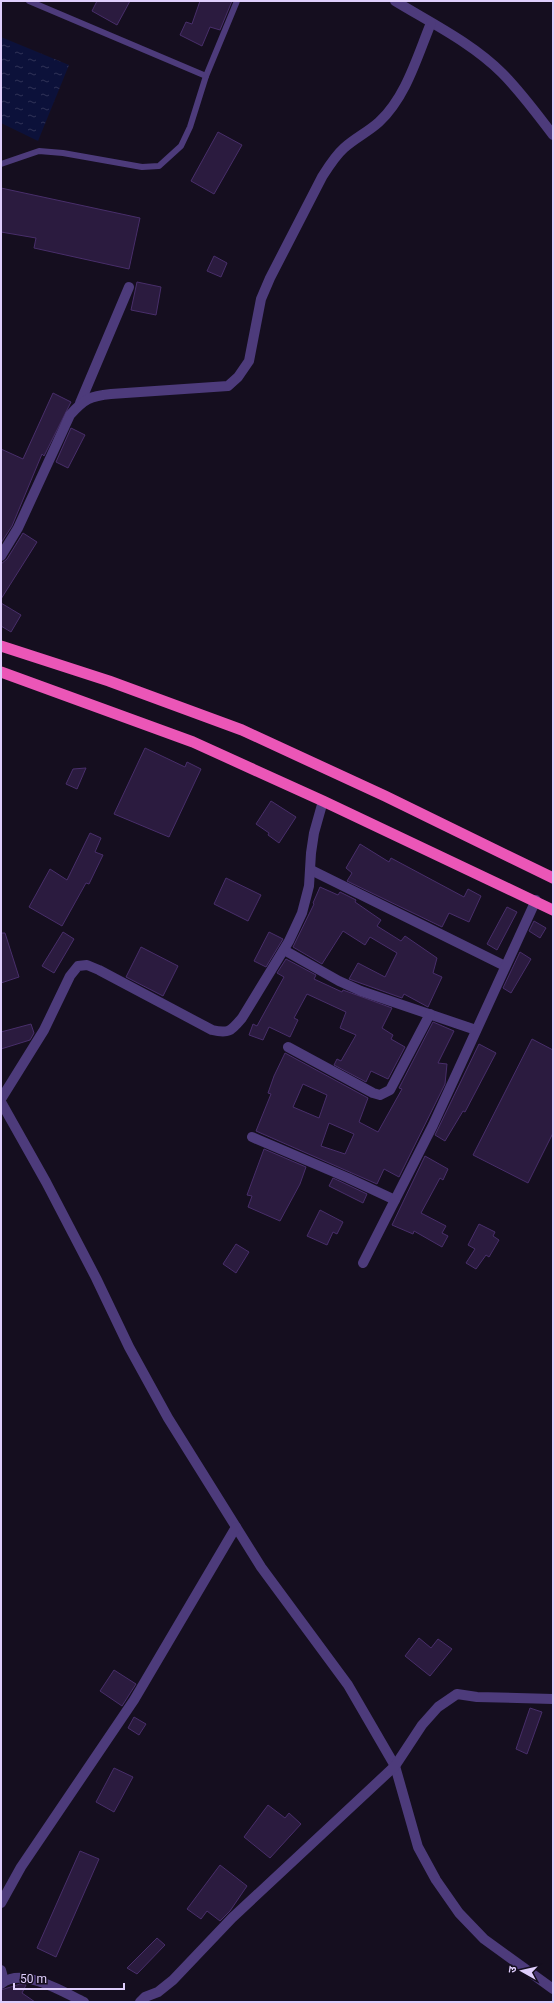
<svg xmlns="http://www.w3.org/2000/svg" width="554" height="2003" viewBox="0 0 554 2003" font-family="Roboto,'Noto Sans Devanagari',sans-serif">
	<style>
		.water { fill: url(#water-ripples) }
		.building { fill: #2b1b3f; stroke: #482e6a; fill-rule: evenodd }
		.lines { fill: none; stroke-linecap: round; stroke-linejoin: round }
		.service { stroke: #4d3b7b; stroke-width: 6 }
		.minor { stroke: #4d3b7b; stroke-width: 10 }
		.trunk { stroke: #eb56b7; stroke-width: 11 }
	</style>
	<defs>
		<pattern id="water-ripples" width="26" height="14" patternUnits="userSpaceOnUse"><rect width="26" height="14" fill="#0c113a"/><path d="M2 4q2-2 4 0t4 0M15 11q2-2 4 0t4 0" fill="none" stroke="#2f3257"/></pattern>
	</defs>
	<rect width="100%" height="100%" fill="#150e1f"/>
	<!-- water -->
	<path class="water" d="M1 37 69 65 38 141 1 123Z"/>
	<!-- building -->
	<g class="building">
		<path d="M97 1H130L117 25 92 11Z"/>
		<path d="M200 1H232L220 30 210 27 202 46 180 35 186 22 192 24Z"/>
		<path d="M218 132 242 145 214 194 191 181Z"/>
		<path d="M1 188 140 218 129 269 34 248 36 238 1 232Z"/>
		<path d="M214 256 227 263 221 277 207 271Z"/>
		<path d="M137 282 161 287 156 315 131 310Z"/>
		<path d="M53 393 71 402 44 456 42 454 12 526 1 543V449L23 459Z"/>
		<path d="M71 428 85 435 68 468 56 462Z"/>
		<path d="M23 533 37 542 1 599V564L7 559Z"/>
		<path d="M1 603 21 615 11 632 1 626Z"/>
		<path d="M145 748 185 767 187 762 201 769 169 837 114 814Z"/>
		<path d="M86 768 77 789 66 784 73 769Z"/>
		<path d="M271 801 296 817 279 843 268 835 269 833 256 824Z"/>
		<path d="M90 833 101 838 95 852 103 855 89 884 86 883 62 926 29 907 50 869 67 880Z"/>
		<path d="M360 844 389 862 391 858 464 897 468 889 481 896 469 922 449 913 442 927 347 881 352 873 346 868Z"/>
		<path d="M226 878 261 895 248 921 214 904Z"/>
		<path d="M320 887 338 895 340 892 356 900 355 902 381 920 377 926 401 941 405 936 437 958 433 973 442 977 428 1007 404 994 402 998 349 979 358 963 385 977 397 953 370 937 365 945 343 931 322 964 293 947 314 904 313 903Z"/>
		<path d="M507 907 517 912 497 950 487 944Z"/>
		<path d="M534 921 546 928 540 938 529 931Z"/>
		<path d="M63 932 74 939 54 973 42 966Z"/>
		<path d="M269 932 283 939 266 967 254 961Z"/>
		<path d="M1 933H5L19 977 1 983Z"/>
		<path d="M141 947 178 966 163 996 126 977Z"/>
		<path d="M520 952 531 959 511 993 503 988Z"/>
		<path d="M286 959 316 975 314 979 342 992 343 990 392 1008 382 1028 393 1035 391 1039 405 1047 388 1079 371 1071 366 1082 334 1065 337 1059 341 1061 356 1035 340 1028 346 1012 307 994 294 1018 298 1020 290 1037 269 1027 263 1040 249 1035 253 1024 257 1026 284 977 277 973Z"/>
		<path d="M433 1022 454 1031 438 1063 447 1064 445 1084 399 1177 384 1169 377 1184 256 1131 271 1094 268 1093 274 1076 285 1053 368 1098 359 1122 378 1132 402 1089 399 1088ZM303 1084 327 1095 319 1118 293 1107ZM329 1123 354 1134 345 1154 321 1146Z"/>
		<path d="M31 1024 34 1033 30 1040 1 1049V1032Z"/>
		<path d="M532 1039 553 1050V1133L528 1183 473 1155Z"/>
		<path d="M479 1044 496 1053 465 1112 463 1111 445 1141 435 1135Z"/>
		<path d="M264 1149 306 1167 300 1184 280 1221 248 1207 252 1196 247 1195Z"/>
		<path d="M425 1156 448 1169 443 1180 440 1178 421 1213 446 1226 442 1233 448 1236 442 1247 414 1231 413 1234 392 1225Z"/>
		<path d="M333 1178 367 1194 363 1203 329 1186Z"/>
		<path d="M320 1210 343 1222 337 1234 333 1232 327 1245 307 1236Z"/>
		<path d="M479 1224 495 1232 493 1236 499 1240 489 1257 486 1255 476 1269 466 1263 475 1249 468 1245Z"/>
		<path d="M236 1244 249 1252 236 1273 223 1264Z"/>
		<path d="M419 1638 431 1648 438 1639 452 1649 430 1676 405 1656Z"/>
		<path d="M114 1670 136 1684 122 1706 100 1691Z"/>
		<path d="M530 1708 542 1712 527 1754 516 1749Z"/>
		<path d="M134 1717 146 1724 139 1735 128 1728Z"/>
		<path d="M114 1768 133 1777 114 1812 96 1802Z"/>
		<path d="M268 1805 285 1818 289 1813 301 1824 270 1858 244 1837Z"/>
		<path d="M80 1851 99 1859 56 1957 37 1948Z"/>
		<path d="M220 1865 247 1886 230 1911 220 1921 207 1911 201 1919 187 1909Z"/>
		<path d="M157 1938 165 1945 137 1974 127 1968Z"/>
		<path d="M20 1984 26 1985 22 1993 35 2002H1V1990Z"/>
	</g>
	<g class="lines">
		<!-- service -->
		<g class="service">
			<path d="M29 1 206 76"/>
			<path d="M1 164 39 151 63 153 142 167 159 166 181 146 190 127 206 76 237 1"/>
		</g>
		<!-- minor -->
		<g class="minor">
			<path d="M395 1C431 23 472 43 502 73 521 92 537 114 553 135"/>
			<path d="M80 403 129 287"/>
			<path d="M1 556 18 528 70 415C84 399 90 396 111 394L228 386 238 377 249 361 261 299 270 278 322 177C329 166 335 156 344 148 355 138 368 132 379 122 406 97 417 57 431 23"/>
			<path d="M311 870 505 966"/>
			<path d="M284 950 339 981 361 991 476 1030"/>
			<path d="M288 1047 373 1093 380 1095 390 1090 430 1014"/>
			<path d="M1 1099 44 1030 70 976 78 966 87 965 99 970 212 1030C229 1034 231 1031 242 1018L289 941 302 913 309 886 311 853 314 833 323 801"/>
			<path d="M1 1102 46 1182 96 1278 129 1347 168 1418 261 1567 348 1685 395 1766 418 1847 436 1880 459 1913 484 1939 553 1989"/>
			<path d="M252 1137 348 1178 395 1200"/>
			<path d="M363 1263 433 1125 536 900"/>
			<path d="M1 1903 21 1867 134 1700 236 1527"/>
			<path d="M1 1970 4 1981"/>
			<path d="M1 1984C22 1966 63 1992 84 2002"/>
			<path d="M140 2002 145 1997 158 1992 173 1980 232 1918 395 1766 422 1725 438 1707 457 1694 477 1697 553 1699"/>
		</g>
		<!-- trunk -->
		<g class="trunk">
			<path d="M1 646 109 681 242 730 385 796 553 878"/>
			<path d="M1 672 193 742 323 801 553 910"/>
		</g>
	</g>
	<!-- border -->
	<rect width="554" height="2003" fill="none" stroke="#dfcefc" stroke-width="4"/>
	<!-- north arrow -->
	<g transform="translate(522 1971) rotate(278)" stroke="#150e1f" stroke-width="3" paint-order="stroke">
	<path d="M0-3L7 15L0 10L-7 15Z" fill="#dfcefc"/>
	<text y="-6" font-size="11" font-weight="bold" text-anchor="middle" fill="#dfcefc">उ</text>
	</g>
	<!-- scale -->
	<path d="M14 1983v6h110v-6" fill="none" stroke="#dfcefc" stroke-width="2"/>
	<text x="20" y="1983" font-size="12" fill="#dfcefc" stroke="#150e1f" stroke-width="3" paint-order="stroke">50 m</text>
</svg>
